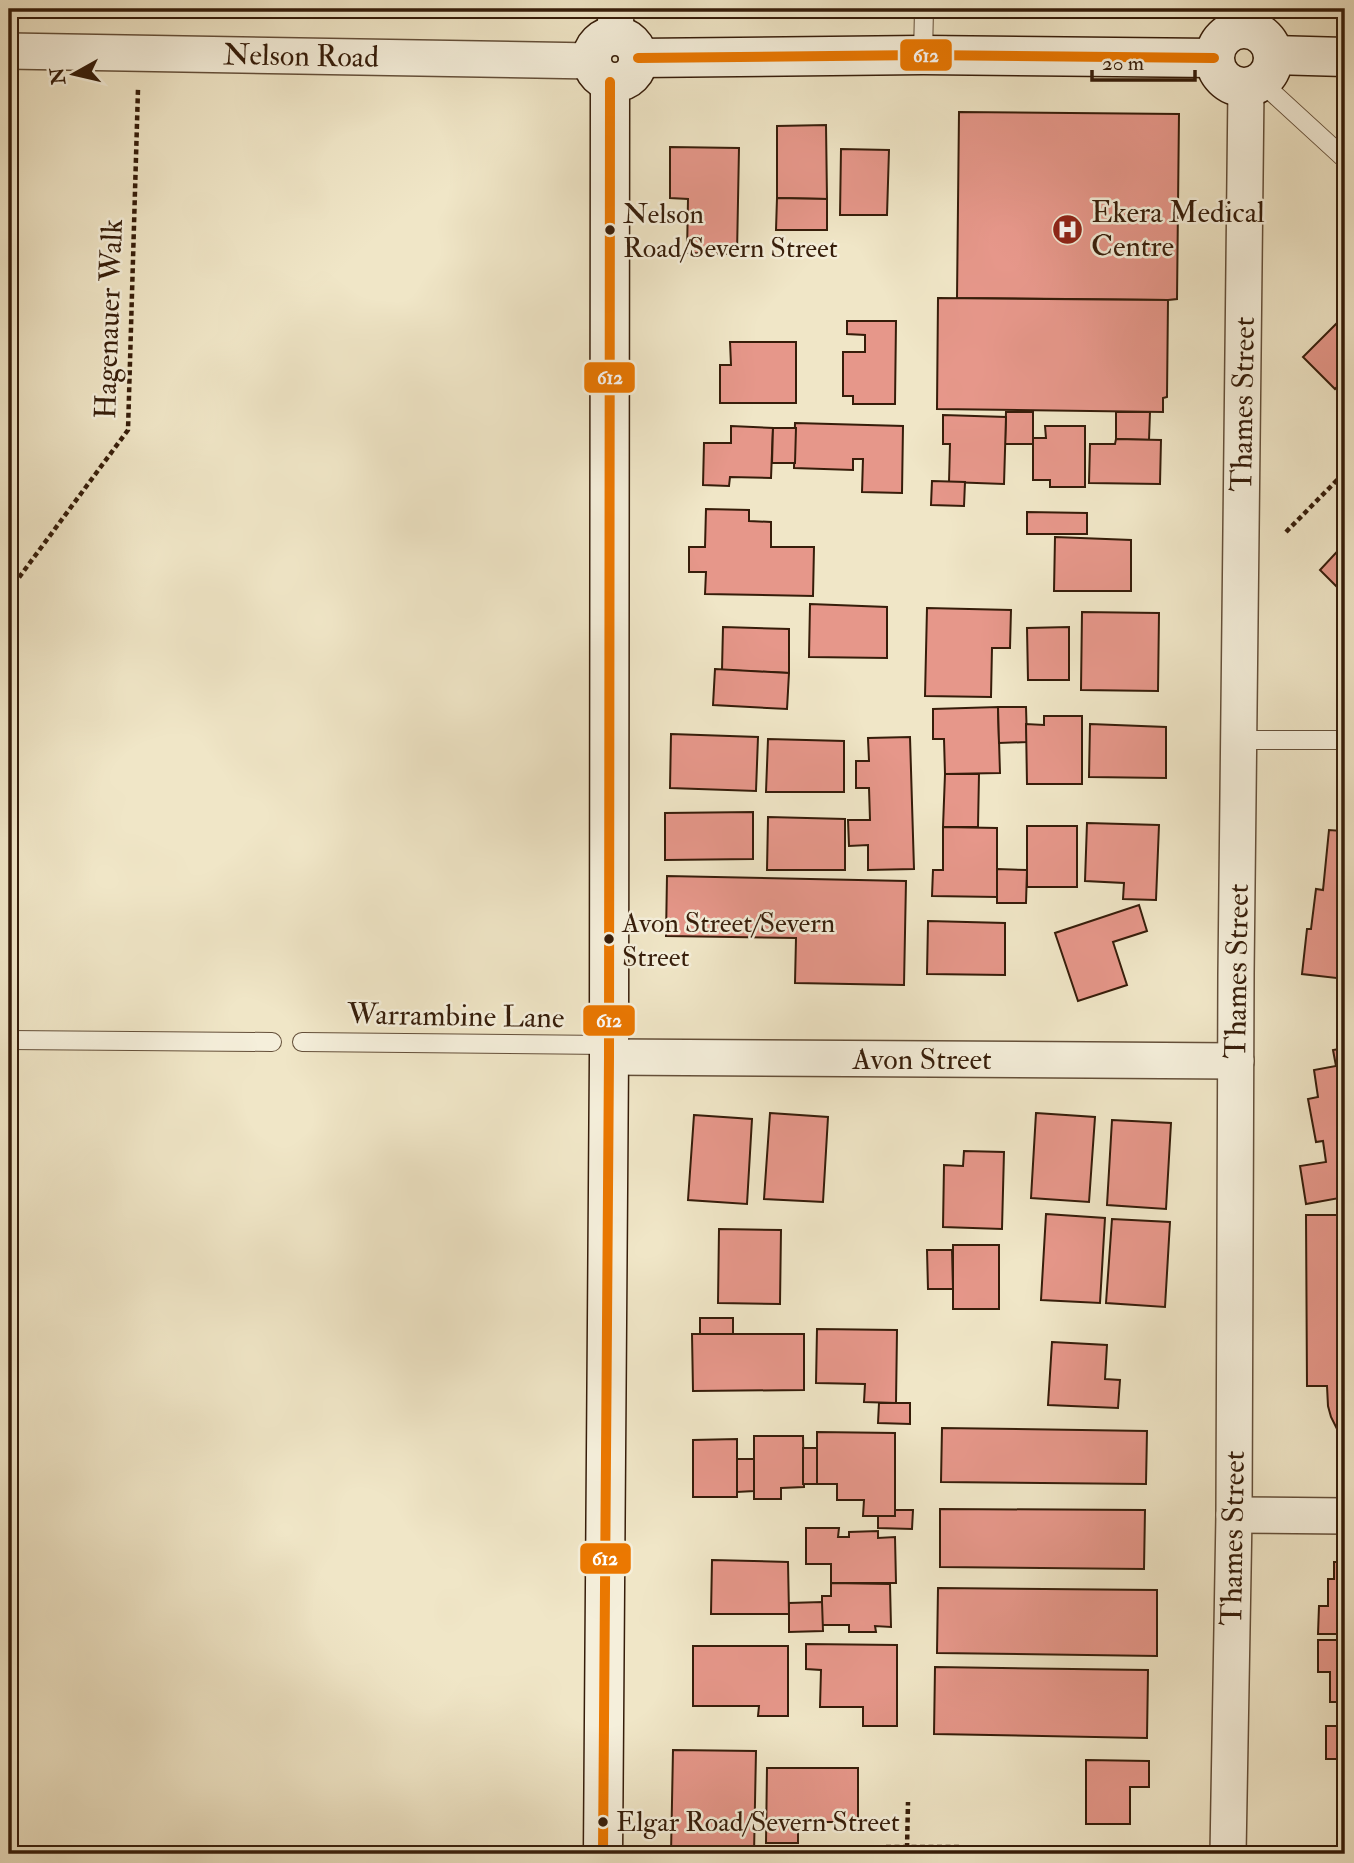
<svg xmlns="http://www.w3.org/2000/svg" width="1354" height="1863" viewBox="0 0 1354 1863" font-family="'IM FELL Double Pica',serif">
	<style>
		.building { fill: #e6978a; stroke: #361d0a; stroke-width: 2 }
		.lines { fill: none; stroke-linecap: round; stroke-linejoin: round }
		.lane-casing { stroke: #644f39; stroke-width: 20 }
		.street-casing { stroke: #644f39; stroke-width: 38 }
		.secondary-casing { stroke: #361d0a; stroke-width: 41 }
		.path { stroke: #361d0a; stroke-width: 4.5; stroke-dasharray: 5 3.5; stroke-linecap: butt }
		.lane { stroke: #f5efdb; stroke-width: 18 }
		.street { stroke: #f5efdb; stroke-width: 35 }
		.secondary { stroke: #f5efdb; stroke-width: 38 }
		.bus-1-casing { stroke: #f5efdb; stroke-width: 16 }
		.bus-1 { stroke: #eb7801; stroke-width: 10 }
		.bus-dot { fill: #361d0a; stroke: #f5efdb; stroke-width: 2.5 }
		.labels { text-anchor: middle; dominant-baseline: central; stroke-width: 5; stroke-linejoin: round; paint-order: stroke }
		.bus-label { font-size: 28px; fill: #361d0a; stroke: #f5efdb; text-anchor: start }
		.street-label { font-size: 30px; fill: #361d0a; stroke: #f5efdb }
		.poi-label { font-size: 30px; fill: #361d0a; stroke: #f5efdb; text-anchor: start }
		.line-badge { stroke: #f5efdb; stroke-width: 2.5 }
		.badge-label { font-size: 19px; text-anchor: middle; font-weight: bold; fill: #fff }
	</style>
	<rect width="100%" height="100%" fill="#f0e6c7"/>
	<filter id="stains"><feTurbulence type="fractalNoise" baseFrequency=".00286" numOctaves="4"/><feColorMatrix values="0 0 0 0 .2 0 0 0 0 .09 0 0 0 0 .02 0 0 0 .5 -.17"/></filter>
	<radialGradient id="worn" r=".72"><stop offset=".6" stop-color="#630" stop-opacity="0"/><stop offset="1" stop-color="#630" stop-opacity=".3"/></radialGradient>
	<!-- building -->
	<g class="building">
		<path d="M959 112 1179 114 1177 299 1168 300 957 298Z"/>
		<path d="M826 125 827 199 777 198V126Z"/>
		<path d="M670 147 739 148 737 254 687 253 688 199 670 198Z"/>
		<path d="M841 149 889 150 887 215H840Z"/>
		<path d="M777 198 827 199V230H776Z"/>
		<path d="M938 298 1168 300 1167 397 1163 398V412L937 409Z"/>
		<path d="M1345 315V379L1335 389 1303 357Z"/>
		<path d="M847 321H896L895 404H853V396H843V352H865V335L847 334Z"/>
		<path d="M730 342H796V403H720V365H731Z"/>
		<path d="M1006 412H1033V444H1005Z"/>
		<path d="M1116 412H1150L1149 440 1116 439Z"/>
		<path d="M943 415 1006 417 1004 484 949 482 950 444H943Z"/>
		<path d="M795 423 903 426 902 493 862 492 863 459H853V470L794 468Z"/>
		<path d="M731 426 773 428 771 478 730 477 729 486 703 485 704 443H731Z"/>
		<path d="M1045 426H1085V487H1050V480H1033V438H1046Z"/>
		<path d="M773 428H796L795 463H772Z"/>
		<path d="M1116 439 1161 440 1160 484 1089 483 1090 444H1115Z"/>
		<path d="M932 481 965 482 964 506 931 505Z"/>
		<path d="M706 509 749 510V521L771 522V547H814L813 596 705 594 706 572H689V547H705Z"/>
		<path d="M1027 512 1087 513V534H1027Z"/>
		<path d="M1055 537 1131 540V591H1054Z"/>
		<path d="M1345 543V595L1320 570Z"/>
		<path d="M810 604 887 607V658L809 657Z"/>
		<path d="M927 608 1011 610 1010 648H992L991 697 925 696Z"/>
		<path d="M1082 612 1159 613 1158 691 1081 690Z"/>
		<path d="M723 627 789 629V673L722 670Z"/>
		<path d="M1069 627V680H1028L1027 628Z"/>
		<path d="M715 669 789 673 787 709 713 705Z"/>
		<path d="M998 707 1000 773 945 774 944 739H933V709Z"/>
		<path d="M998 707H1026L1027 742 999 743Z"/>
		<path d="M1044 716H1082V784H1027L1026 724 1044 725Z"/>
		<path d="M1090 724 1166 727V778L1089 777Z"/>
		<path d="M671 734 758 737 756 791 670 788Z"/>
		<path d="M910 737 914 869 868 870V845L849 846 848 820H870L869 788H856V761H869L868 738Z"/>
		<path d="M768 739 844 741V792H766Z"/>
		<path d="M945 774H979L978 827H943Z"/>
		<path d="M753 812V859L665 860V813Z"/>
		<path d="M1343 816H1345V979L1302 974 1307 929H1311L1316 889 1323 890 1329 830 1342 831Z"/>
		<path d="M768 817 845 819V870H767Z"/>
		<path d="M1087 823 1159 825 1156 900 1123 899 1124 883 1085 881Z"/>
		<rect x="1027" y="826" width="50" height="61"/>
		<path d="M943 827 997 828V897L932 896 933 870H943Z"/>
		<path d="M997 869 1027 870 1026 903H997Z"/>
		<path d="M667 876 906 881 904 985 795 983 796 938 666 936Z"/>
		<path d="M1139 905 1147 931 1113 942 1127 985 1078 1001 1055 933Z"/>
		<path d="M928 921 1005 923V975L927 974Z"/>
		<path d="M1345 1048V1197L1306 1204 1300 1166 1326 1162 1323 1141 1316 1142 1308 1099 1318 1097 1314 1070 1336 1066 1333 1050Z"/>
		<path d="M770 1113 828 1117 823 1202 764 1199Z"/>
		<path d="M1036 1113 1095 1117 1089 1202 1031 1198Z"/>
		<path d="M694 1115 752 1119 747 1204 688 1200Z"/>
		<path d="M1112 1120 1171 1123 1166 1209 1107 1205Z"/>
		<path d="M964 1151 1004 1152 1002 1229 943 1227 944 1165 963 1166Z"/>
		<path d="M1046 1214 1105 1218 1100 1303 1041 1300Z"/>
		<path d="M1306 1215H1345V1439L1338 1431 1331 1417 1328 1406 1327 1386H1307Z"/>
		<path d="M1112 1219 1170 1222 1165 1307 1106 1303Z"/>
		<path d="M719 1229 781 1230 780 1304 718 1303Z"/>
		<rect x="953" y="1245" width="46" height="64"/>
		<path d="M927 1250H952L953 1289H928Z"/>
		<rect x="700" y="1318" width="33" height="16"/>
		<path d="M817 1329 897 1330 896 1403 864 1402 865 1384 816 1383Z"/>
		<path d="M692 1334H804V1390L693 1391Z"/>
		<path d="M1052 1342 1107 1345 1105 1379 1120 1380 1118 1408 1048 1405Z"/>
		<path d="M879 1403H910V1424L878 1423Z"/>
		<path d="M942 1428 1147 1431 1146 1484 941 1482Z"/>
		<path d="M817 1432 895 1433V1516H863L864 1500H837V1484H817Z"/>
		<path d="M754 1436H803L804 1487 781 1488V1499H754Z"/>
		<path d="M737 1439V1497H693V1440Z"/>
		<rect x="803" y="1448" width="14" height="36"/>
		<path d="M737 1459H754V1491L737 1492Z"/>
		<path d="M940 1509 1145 1510 1144 1569 940 1567Z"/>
		<path d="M895 1510H913L912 1529 878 1528V1516H895Z"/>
		<path d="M806 1528H839L838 1537H849V1532L878 1531V1538L895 1537 896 1583H831V1564H806Z"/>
		<path d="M712 1560 788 1562 789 1614H711Z"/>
		<path d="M1334 1562H1345V1634H1318L1319 1606H1328V1579H1334Z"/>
		<path d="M831 1583 890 1584 891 1627 875 1626 876 1632H849V1625H822V1596H831Z"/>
		<path d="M938 1588 1157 1590V1656L937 1653Z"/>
		<path d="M822 1602 823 1631 789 1632V1603Z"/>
		<path d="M1318 1640H1345V1702H1330V1672H1318Z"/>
		<path d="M806 1644 897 1645V1726H863V1707H820L821 1670 806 1669Z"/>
		<path d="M693 1646H788V1716H758L759 1706H693Z"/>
		<path d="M935 1667 1148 1670 1147 1738 934 1734Z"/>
		<rect x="1326" y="1726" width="19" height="33"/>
		<path d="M673 1750 756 1751 754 1854H671Z"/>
		<path d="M1086 1760 1149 1761V1787H1130V1824H1086Z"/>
		<path d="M767 1768H858V1822H798V1843H766Z"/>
		<rect x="986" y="1852" width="81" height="2"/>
	</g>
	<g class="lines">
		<defs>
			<g id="lane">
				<path d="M923 55 924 9"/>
				<path d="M1261 82 1345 159"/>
				<path d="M1239 740H1343"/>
				<path d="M9 1040 272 1042"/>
				<path d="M302 1042 608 1045"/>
			</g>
			<g id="street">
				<path d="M615 37 616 9"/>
				<path d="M9 51 593 61"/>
				<path d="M609 1057 1236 1061"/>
				<path d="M1234 1515 1345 1516"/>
				<path d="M1228 1854 1234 1515 1236 974 1246 88"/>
			</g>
			<g id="secondary">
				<circle cx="1244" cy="58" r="29"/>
				<circle cx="615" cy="59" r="23"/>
				<path d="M1273 55 1345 57"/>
				<path d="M638 58 923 55 1214 58"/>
				<path d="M603 1854 609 1057 610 82"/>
			</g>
		</defs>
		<!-- lane casing -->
		<use href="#lane" class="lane-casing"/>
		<!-- street casing -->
		<use href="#street" class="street-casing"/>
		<!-- secondary casing -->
		<use href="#secondary" class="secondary-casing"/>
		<!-- path -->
		<g class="path">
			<path d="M1286 532 1345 472"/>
			<path d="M9 591 128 430 138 89"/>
			<path d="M886 1847H960"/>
			<path d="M907 1848 908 1802"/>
		</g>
		<!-- lane -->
		<use href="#lane" class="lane"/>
		<!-- street -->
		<use href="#street" class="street"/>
		<!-- secondary -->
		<use href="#secondary" class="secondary"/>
		<defs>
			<g id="bus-1">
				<path d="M638 58 923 55 1214 58"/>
				<path d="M603 1854 609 1057 610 82"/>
			</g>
		</defs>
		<!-- bus-1 casing -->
		<use href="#bus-1" class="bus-1-casing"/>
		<!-- bus-1 -->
		<use href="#bus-1" class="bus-1"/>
	</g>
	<!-- icons -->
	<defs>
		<symbol id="hospital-disc" viewBox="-11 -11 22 22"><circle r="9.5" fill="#8f2418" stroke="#f5efdb"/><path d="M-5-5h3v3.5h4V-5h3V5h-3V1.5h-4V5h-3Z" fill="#fff"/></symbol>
	</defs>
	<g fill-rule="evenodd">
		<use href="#hospital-disc" x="1050" y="212" width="35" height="35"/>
	</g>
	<!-- markers -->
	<g class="bus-dot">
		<circle cx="610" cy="230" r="6"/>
		<circle cx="609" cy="939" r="6"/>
		<circle cx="603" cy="1822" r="6"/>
	</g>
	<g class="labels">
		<!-- bus labels -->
		<g class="bus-label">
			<text x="623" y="214">Nelson<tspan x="623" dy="34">Road/Severn Street</tspan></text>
			<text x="622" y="923">Avon Street/Severn<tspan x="622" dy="34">Street</tspan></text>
			<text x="616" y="1822">Elgar Road/Severn Street</text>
		</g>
		<!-- street labels -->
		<g class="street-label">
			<text transform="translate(301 56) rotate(1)">Nelson Road</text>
			<text transform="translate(109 319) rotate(-88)">Hagenauer Walk</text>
			<text transform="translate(1243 404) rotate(-89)">Thames Street</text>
			<text transform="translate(1237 971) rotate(-89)">Thames Street</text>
			<text transform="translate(456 1016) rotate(1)">Warrambine Lane</text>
			<text x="922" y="1059">Avon Street</text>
			<text transform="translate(1233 1538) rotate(-89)">Thames Street</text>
		</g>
		<!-- poi labels -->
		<g class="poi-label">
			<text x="1091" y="212">Ekera Medical<tspan x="1091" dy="34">Centre</tspan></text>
		</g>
	</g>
	<g class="line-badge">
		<rect x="899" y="38" width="54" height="34" rx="7" fill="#eb7801"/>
		<rect x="583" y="361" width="53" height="33" rx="7" fill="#eb7801"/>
		<rect x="582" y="1004" width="54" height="33" rx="7" fill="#eb7801"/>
		<rect x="579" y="1542" width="53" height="33" rx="7" fill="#eb7801"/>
	</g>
	<g class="badge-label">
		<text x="926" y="62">612</text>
		<text x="610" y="384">612</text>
		<text x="609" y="1027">612</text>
		<text x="605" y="1565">612</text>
	</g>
	<!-- margin -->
	<rect width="1354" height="1863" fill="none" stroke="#f0e6c7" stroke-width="35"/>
	<rect x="10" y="10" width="1333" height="1842" fill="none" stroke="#361d0a" stroke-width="3.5"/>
	<rect x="18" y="18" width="1319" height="1828" fill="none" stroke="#361d0a" stroke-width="2"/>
	<!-- north arrow -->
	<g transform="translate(74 74) rotate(262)" stroke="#f5efdb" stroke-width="5" paint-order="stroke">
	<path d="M0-5L12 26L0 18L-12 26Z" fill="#361d0a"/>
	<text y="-10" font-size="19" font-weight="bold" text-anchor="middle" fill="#361d0a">N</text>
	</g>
	<!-- scale -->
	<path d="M1092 70v10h103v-10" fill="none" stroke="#361d0a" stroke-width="3.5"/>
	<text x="1102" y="70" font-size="21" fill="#361d0a" stroke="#f5efdb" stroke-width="5" paint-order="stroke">20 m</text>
	<rect width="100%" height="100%" filter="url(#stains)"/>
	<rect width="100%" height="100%" fill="url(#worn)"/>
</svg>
